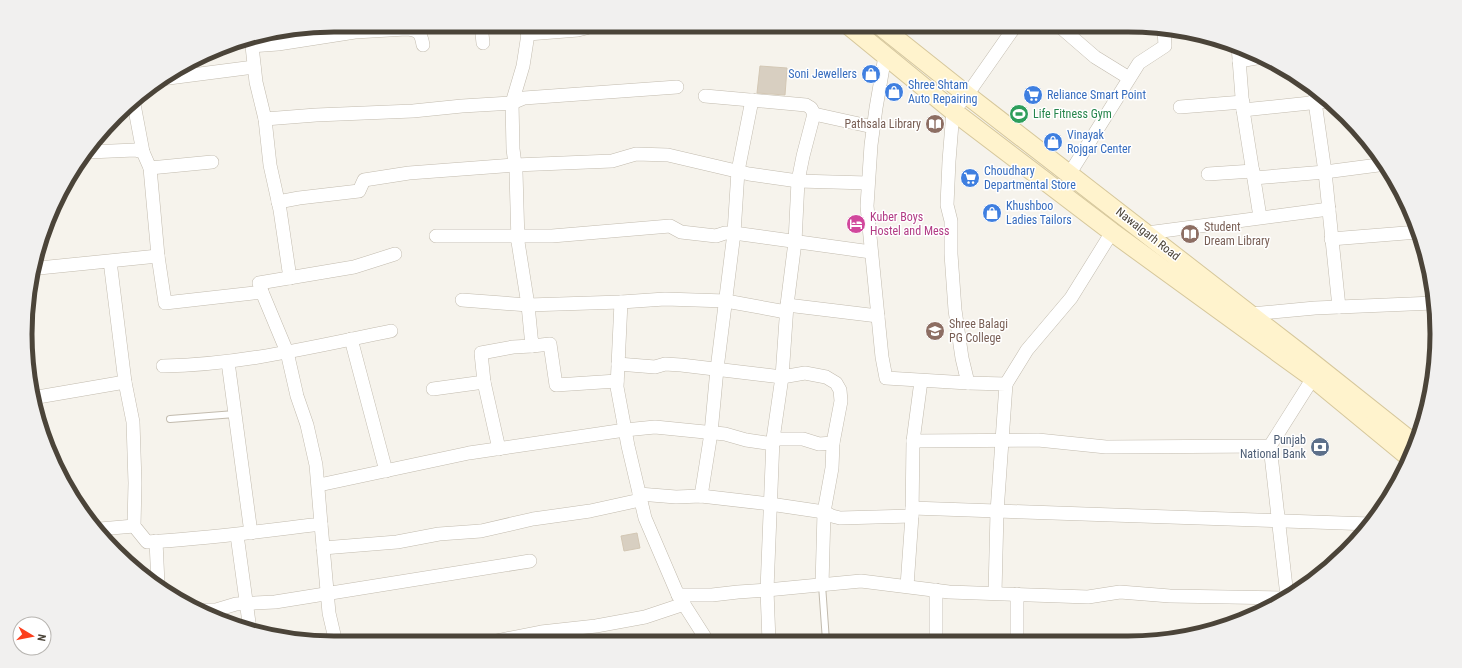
<svg xmlns="http://www.w3.org/2000/svg" width="1462" height="668" viewBox="0 0 1462 668" font-family="'Roboto Condensed',sans-serif">
	<style>
		.building { fill: #d8cfc1; stroke: #d3c7b4 }
		.lines { fill: none; stroke-linecap: round; stroke-linejoin: round }
		.lane-casing { stroke: #c2bbae; stroke-width: 8 }
		.street-casing { stroke: #c2bbae; stroke-width: 14 }
		.secondary-casing { stroke: #d6c79b; stroke-width: 20 }
		.lane { stroke: #fff; stroke-width: 6 }
		.street { stroke: #fff; stroke-width: 13 }
		.secondary { stroke: #fff3cd; stroke-width: 18 }
		.labels { text-anchor: middle; dominant-baseline: central; stroke-width: 3; stroke-linejoin: round; paint-order: stroke }
		.shop-label { font-size: 12px; fill: #366cbe; stroke: #fff; text-anchor: start }
		.leisure-label { font-size: 12px; fill: #27864d; stroke: #fff; text-anchor: start }
		.education-label { font-size: 12px; fill: #785e54; stroke: #fff; text-anchor: start }
		.hotel-label { font-size: 12px; fill: #b23c85; stroke: #fff; text-anchor: start }
		.street-label { font-size: 12px; fill: #4b4439; stroke: #fff }
		.service-label { font-size: 12px; fill: #4e5e75; stroke: #fff; text-anchor: end }
		.rim { fill: none; stroke: #4b4439; stroke-width: 5 }
	</style>
	<rect width="100%" height="100%" fill="#f6f3ec"/>
	<!-- building -->
	<g class="building">
		<path d="M760 66 787 68 785 95 757 93Z"/>
		<path d="M637 533 640 548 624 551 621 536Z"/>
	</g>
	<g class="lines">
		<defs>
			<g id="lane">
				<path d="M170 419 235 414"/>
				<path d="M822 585 826 641"/>
			</g>
			<g id="street">
				<path d="M481 25 483 43"/>
				<path d="M523 25 528 34 578 30 586 28 587 25"/>
				<path d="M1058 25 1095 57 1129 78"/>
				<path d="M528 34 523 66 512 103 513 149 516 172 518 242 528 305 532 346 550 344 556 385 617 381"/>
				<path d="M251 39 252 46 278 44 355 32 406 29C419 30 421 33 423 45"/>
				<path d="M252 46 256 82 265 119 270 165 280 210 290 278"/>
				<path d="M1238 46 1243 110 1260 217"/>
				<path d="M885 56 876 108 871 145 867 206 882 357 886 378 968 383"/>
				<path d="M1239 61 1262 57"/>
				<path d="M161 79 254 67"/>
				<path d="M1315 90V102L1325 172 1339 307"/>
				<path d="M705 96 806 105 811 108 814 114 803 156 798 181 795 242 787 305 782 377 773 439 767 590 769 642"/>
				<path d="M133 99 143 152"/>
				<path d="M1180 107 1243 102"/>
				<path d="M1243 110 1329 101"/>
				<path d="M814 114 873 127"/>
				<path d="M265 119 316 115 413 111 462 106 512 103 524 98 677 87"/>
				<path d="M89 152 135 150 143 152 150 168 158 256"/>
				<path d="M150 168 212 162"/>
				<path d="M1070 173 1139 63 1165 46 1164 29"/>
				<path d="M1208 174 1253 171"/>
				<path d="M1254 178 1325 172 1386 164"/>
				<path d="M278 202 299 198 359 191 364 180 409 173 515 165 612 161 636 154 668 155 749 174 798 181 868 183"/>
				<path d="M1147 233 1329 209"/>
				<path d="M436 236H552L670 226 681 232 716 236 725 233H734L871 252"/>
				<path d="M1331 239 1418 232"/>
				<path d="M39 268 158 256 165 303 262 292 287 352 297 396 307 425 316 465 321 524C263 531 206 539 147 542L134 526 135 483 133 422 125 382 110 261"/>
				<path d="M262 292 259 283 354 267 395 254"/>
				<path d="M462 300 528 305 621 302 617 387 628 446 645 518 678 595 708 642"/>
				<path d="M621 302 665 299 726 301 786 312"/>
				<path d="M787 305 878 316"/>
				<path d="M1251 314 1315 308 1434 303"/>
				<path d="M351 339 386 471"/>
				<path d="M228 362 251 533"/>
				<path d="M618 364 655 367 665 364 681 365 782 377 805 373 826 377 836 383 840 390 841 401 833 443 832 468 824 512 822 585"/>
				<path d="M163 366C240 365 316 346 391 331"/>
				<path d="M484 382 499 449"/>
				<path d="M1006 384 1027 350 1071 298 1112 232"/>
				<path d="M433 389 484 382 481 353 513 347 532 346"/>
				<path d="M32 398 125 382"/>
				<path d="M773 439H803L819 444 833 443"/>
				<path d="M913 441 1038 440 1106 447 1270 446 1313 378"/>
				<path d="M1270 446 1287 596"/>
				<path d="M319 485 469 453 625 430 655 427 725 434 746 440 773 444"/>
				<path d="M639 494 676 497 701 496 770 504 824 512 832 516 840 518 912 516"/>
				<path d="M701 496 711 433 717 369 734 233 738 171 752 100"/>
				<path d="M912 508 1371 524"/>
				<path d="M321 524 329 613 336 643"/>
				<path d="M100 529 134 526"/>
				<path d="M237 535 250 630"/>
				<path d="M156 541 158 584"/>
				<path d="M323 548 397 542 439 534 481 531 533 519 590 511 640 500"/>
				<path d="M907 586 912 516 913 441 921 381"/>
				<path d="M995 593 997 512 1006 384 968 383 962 358 955 310 951 254V221L947 205 949 161 953 111 967 95 1016 25"/>
				<path d="M1017 594V641"/>
				<path d="M678 595H712L738 592 767 590 861 581 949 592 1088 597 1120 592 1170 596 1283 598"/>
				<path d="M201 610H216L236 604 275 602 530 561"/>
				<path d="M936 641V590"/>
				<path d="M491 642 541 632 596 626 645 617 684 604"/>
			</g>
			<g id="secondary">
				<path d="M848 25 953 111 1112 232 1313 378 1410 458"/>
				<path d="M879 25 967 95 1309 360 1416 445"/>
			</g>
		</defs>
		<!-- lane casing -->
		<use href="#lane" class="lane-casing"/>
		<!-- street casing -->
		<use href="#street" class="street-casing"/>
		<!-- secondary casing -->
		<use href="#secondary" class="secondary-casing"/>
		<!-- lane -->
		<use href="#lane" class="lane"/>
		<!-- street -->
		<use href="#street" class="street"/>
		<!-- secondary -->
		<use href="#secondary" class="secondary"/>
	</g>
	<!-- icons -->
	<defs>
		<symbol id="shop-disc" viewBox="-11 -11 22 22"><circle r="9.5" fill="#3f7fe0" stroke="#fff"/><path d="M-5-2.5h2.3a2.7 3.5 0 0 1 5.4 0H5L5.5 6h-11ZM-1.5-2.5h3a1.5 2.3 0 0 0-3 0Z" fill="#fff"/></symbol>
		<symbol id="supermarket-disc" viewBox="-11 -11 22 22"><circle r="9.5" fill="#3f7fe0" stroke="#fff"/><path d="M-6-5.5h2.5l.6 2H6L4.5 2H-2.5L-4.4-4H-6ZM-1.5 3.2a1.3 1.3 0 1 0 .1 0ZM3 3.2a1.3 1.3 0 1 0 .1 0Z" fill="#fff"/></symbol>
		<symbol id="stadium-disc" viewBox="-11 -11 22 22"><circle r="9.5" fill="#2e9e5b" stroke="#fff"/><path d="M0-5a6.5 5 0 1 0 0 10a6.5 5 0 1 0 0-10ZM-3.5-1.8h7v3.6h-7Z" fill="#fff"/></symbol>
		<symbol id="library-disc" viewBox="-11 -11 22 22"><circle r="9.5" fill="#8d6e63" stroke="#fff"/><path d="M-6-4Q-3-5.5-.7-3.5V5Q-3 3-6 4ZM6-4Q3-5.5 .7-3.5V5Q3 3 6 4Z" fill="#fff"/></symbol>
		<symbol id="hotel-disc" viewBox="-11 -11 22 22"><circle r="9.5" fill="#d1479c" stroke="#fff"/><path d="M-6-4.5h1.5V1H6V5H4.5V3h-9V5H-6ZM-4 0a1.8 1.8 0 1 1 3.6 0ZM.5 0V-2.5h3Q6-2.5 6 0Z" fill="#fff"/></symbol>
		<symbol id="university-disc" viewBox="-11 -11 22 22"><circle r="9.5" fill="#8d6e63" stroke="#fff"/><path d="M0-5L7-2L0 1L-7-2ZM-4 1L0 2.5L4 1V4Q0 6-4 4Z" fill="#fff"/></symbol>
		<symbol id="bank-disc" viewBox="-11 -11 22 22"><circle r="9.5" fill="#5c6f8a" stroke="#fff"/><path d="M-6-4H6V4H-6ZM0-2.3a2.3 2.3 0 1 0 0 4.6a2.3 2.3 0 1 0 0-4.6Z" fill="#fff"/></symbol>
	</defs>
	<g fill-rule="evenodd">
		<use href="#shop-disc" x="860" y="63" width="22" height="22"/>
		<use href="#shop-disc" x="883" y="81" width="22" height="22"/>
		<use href="#supermarket-disc" x="1022" y="84" width="22" height="22"/>
		<use href="#stadium-disc" x="1008" y="103" width="22" height="22"/>
		<use href="#library-disc" x="924" y="113" width="22" height="22"/>
		<use href="#shop-disc" x="1042" y="131" width="22" height="22"/>
		<use href="#supermarket-disc" x="959" y="167" width="22" height="22"/>
		<use href="#shop-disc" x="981" y="202" width="22" height="22"/>
		<use href="#hotel-disc" x="845" y="213" width="22" height="22"/>
		<use href="#library-disc" x="1179" y="223" width="22" height="22"/>
		<use href="#university-disc" x="924" y="320" width="22" height="22"/>
		<use href="#bank-disc" x="1309" y="436" width="22" height="22"/>
	</g>
	<g class="labels">
		<!-- shop labels -->
		<g class="shop-label">
			<text x="857" y="74" text-anchor="end">Soni Jewellers</text>
			<text x="908" y="85">Shree Shtam<tspan x="908" dy="14">Auto Repairing</tspan></text>
			<text x="1047" y="95">Reliance Smart Point</text>
			<text x="1067" y="135">Vinayak<tspan x="1067" dy="14">Rojgar Center</tspan></text>
			<text x="984" y="171">Choudhary<tspan x="984" dy="14">Departmental Store</tspan></text>
			<text x="1006" y="206">Khushboo<tspan x="1006" dy="14">Ladies Tailors</tspan></text>
		</g>
		<!-- leisure labels -->
		<g class="leisure-label">
			<text x="1033" y="114">Life Fitness Gym</text>
		</g>
		<!-- education labels -->
		<g class="education-label">
			<text x="921" y="124" text-anchor="end">Pathsala Library</text>
			<text x="1204" y="227">Student<tspan x="1204" dy="14">Dream Library</tspan></text>
			<text x="949" y="324">Shree Balagi<tspan x="949" dy="14">PG College</tspan></text>
		</g>
		<!-- hotel labels -->
		<g class="hotel-label">
			<text x="870" y="217">Kuber Boys<tspan x="870" dy="14">Hostel and Mess</tspan></text>
		</g>
		<!-- street labels -->
		<g class="street-label">
			<text transform="translate(1148 234) rotate(38)">Nawalgarh Road</text>
		</g>
		<!-- service labels -->
		<g class="service-label">
			<text x="1306" y="440">Punjab<tspan x="1306" dy="14">National Bank</tspan></text>
		</g>
	</g>
	<!-- crop -->
	<path d="M0 0H1462V668H0ZM334 32H1128A302 302 0 0 1 1430 334V334A302 302 0 0 1 1128 636H334A302 302 0 0 1 32 334V334A302 302 0 0 1 334 32Z" fill="#f1f0ef" fill-rule="evenodd"/>
	<path class="rim" d="M334 32H1128A302 302 0 0 1 1430 334V334A302 302 0 0 1 1128 636H334A302 302 0 0 1 32 334V334A302 302 0 0 1 334 32Z"/>
	<!-- north arrow -->
	<g transform="translate(32 636) rotate(100)"><circle r="19" fill="#ffffff" stroke="#b7b4b0"/>
	<path d="M0-3L7 15L0 10L-7 15Z" fill="#fc3f1d"/>
	<text y="-6" font-size="11" font-weight="bold" text-anchor="middle" fill="#4b4439">N</text>
	</g>
</svg>
